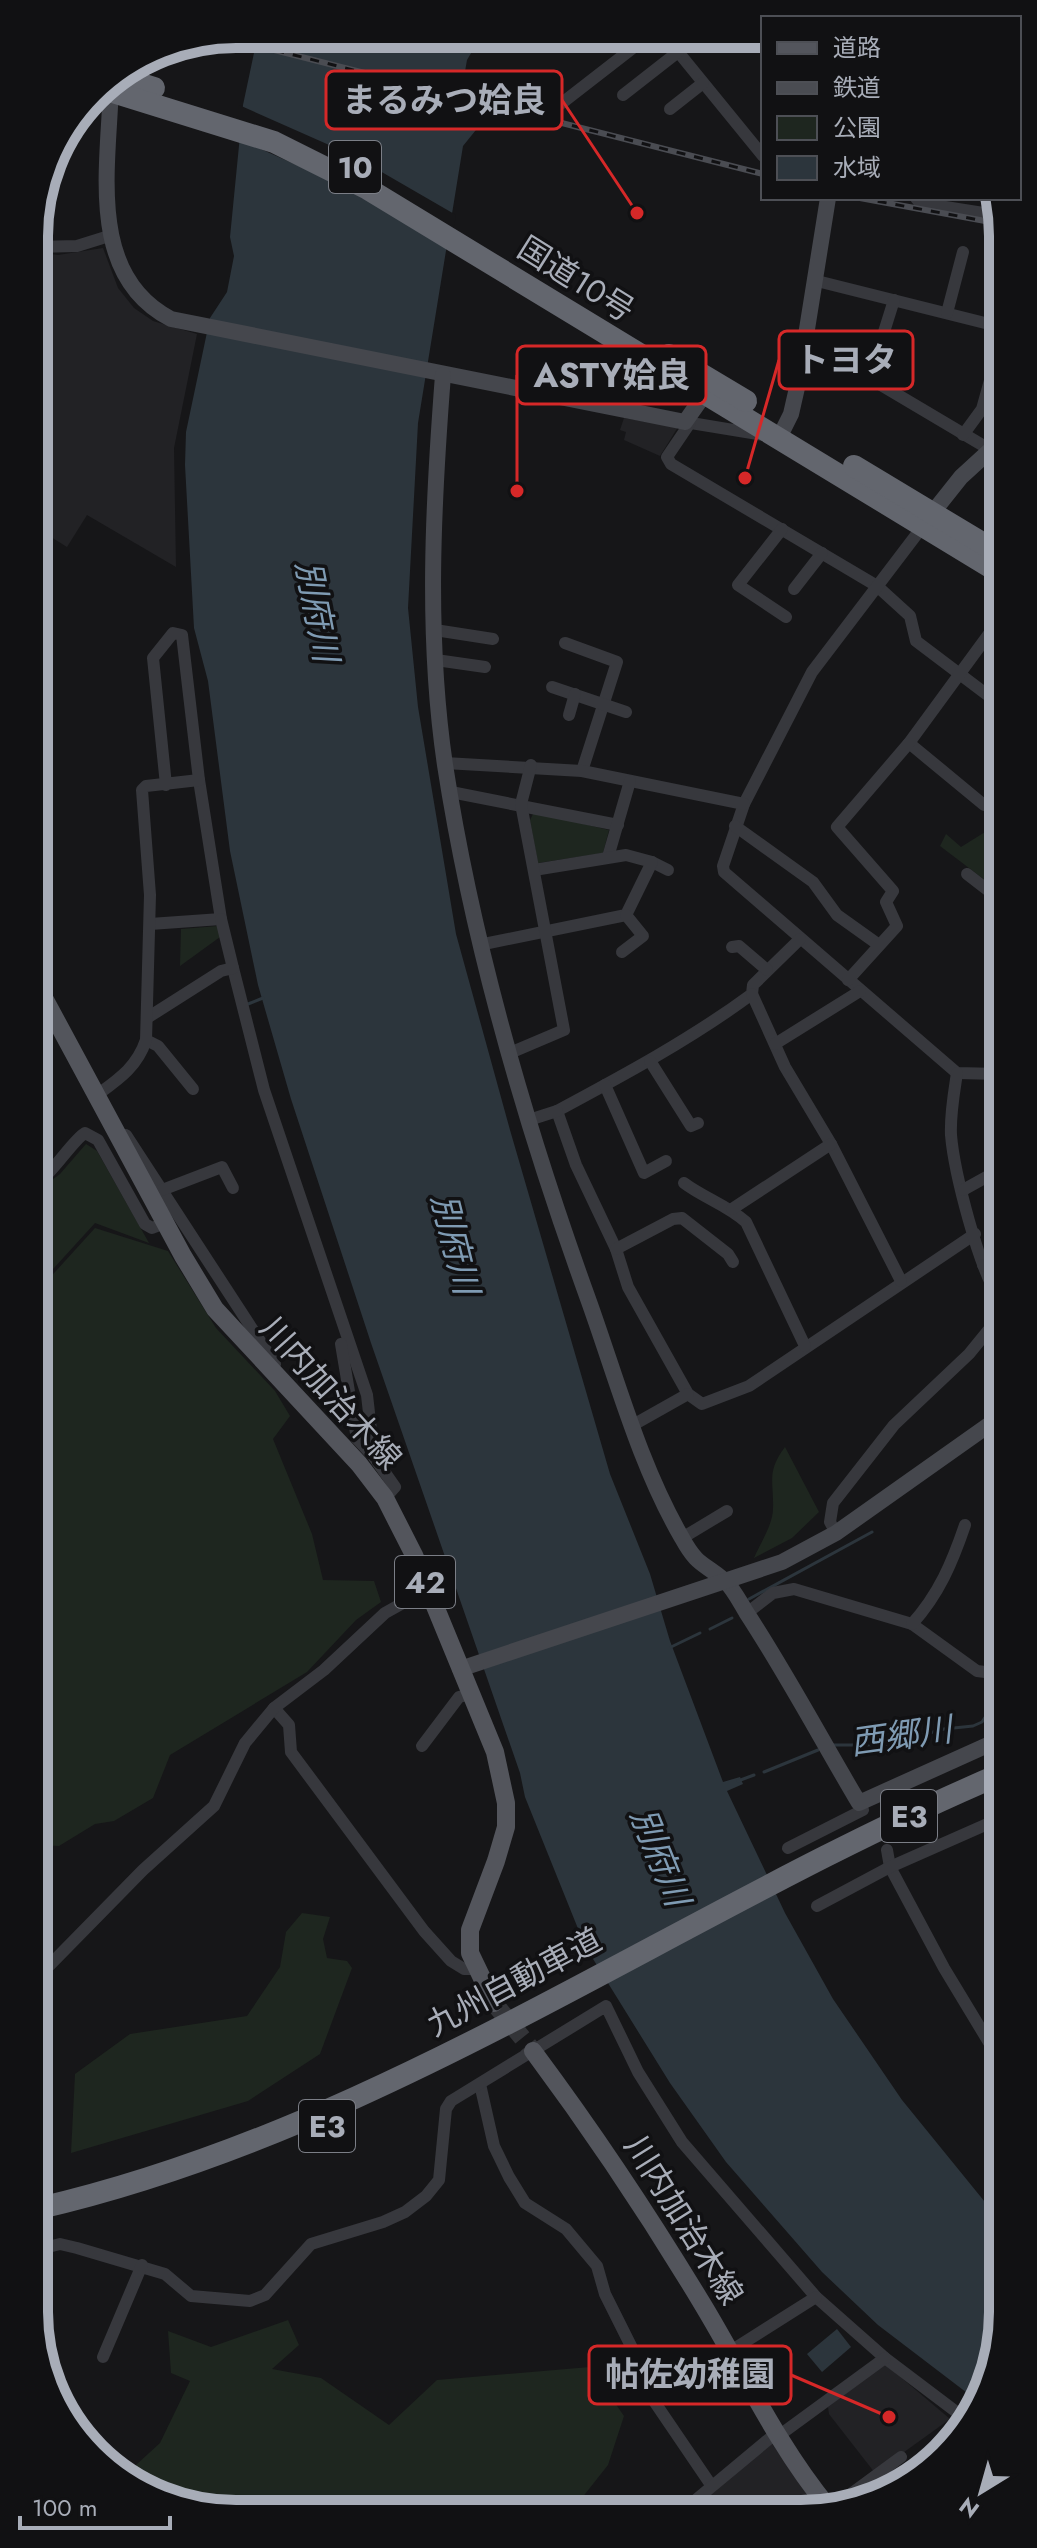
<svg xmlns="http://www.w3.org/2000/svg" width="1037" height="2548" viewBox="0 0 1037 2548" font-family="Jost,'Noto Sans JP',sans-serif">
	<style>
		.built { fill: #222225 }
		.green { fill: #1e261f }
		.water { fill: #2c353c }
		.pier { fill: #161618 }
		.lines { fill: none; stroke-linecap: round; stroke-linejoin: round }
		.stream { stroke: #2c353c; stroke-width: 3 }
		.primary-tunnel { stroke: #333438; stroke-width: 18; stroke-dasharray: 18 9; stroke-linecap: butt }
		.street { stroke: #37383d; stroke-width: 12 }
		.secondary { stroke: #45474d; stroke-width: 16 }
		.primary { stroke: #53555c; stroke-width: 18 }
		.highway { stroke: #63666e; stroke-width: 22 }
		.rail-casing { stroke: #4a4c52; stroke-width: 6 }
		.rail { stroke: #111113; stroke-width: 3; stroke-dasharray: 9; stroke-linecap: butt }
		.labels { text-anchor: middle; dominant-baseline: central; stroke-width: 7; stroke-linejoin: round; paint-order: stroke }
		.shield { fill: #111113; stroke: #7b7e86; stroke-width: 2 }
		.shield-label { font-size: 30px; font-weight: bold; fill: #a8adb8 }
		.street-label { font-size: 32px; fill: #a8adb8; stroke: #111113 }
		.water-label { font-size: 34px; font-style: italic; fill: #7f9bb3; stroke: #111113 }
		.rim { fill: none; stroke: #a8adb8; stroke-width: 10 }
		.leader { fill: none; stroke: #d62828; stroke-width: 3 }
		.callout-dot { fill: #d62828; stroke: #111113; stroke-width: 3 }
		.callout { fill: #111113; stroke: #d62828; stroke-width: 3 }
		.callout-label { font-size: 34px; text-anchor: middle; font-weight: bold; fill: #a8adb8 }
	</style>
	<rect width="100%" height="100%" fill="#161618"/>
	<!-- built -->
	<g class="built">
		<path d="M103 248 118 288 134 308 153 321 197 334 174 448 176 567 87 515 67 547 35 527V252L58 255Z"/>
		<path d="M624 418 678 427 660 456 624 440 626 432 620 430Z"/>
		<path d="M884 2363 950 2419 875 2473 829 2414 828 2407Z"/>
		<path d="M770 2441 819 2507 690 2508Z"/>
	</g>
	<!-- green -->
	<g class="green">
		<path d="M534 812 609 830 603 853 538 863 530 820Z"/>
		<path d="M998 824V890L940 846 946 834 961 847Z"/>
		<path d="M218 926 220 937 180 966 181 929Z"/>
		<path d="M86 1144 97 1151 149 1243 95 1223 43 1280V1292L38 1295 37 1191 60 1174Z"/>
		<path d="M95 1228 168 1251 216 1328 275 1391 290 1416 273 1439 312 1534 323 1580 374 1581 381 1602 356 1620 307 1672 170 1755 153 1798 114 1821 95 1824 59 1846 39 1845 38 1305 50 1297 45 1283Z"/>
		<path d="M785 1447 819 1512 792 1538 754 1558C760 1544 773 1524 773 1509 774 1482 766 1472 785 1447Z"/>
		<path d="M302 1913 330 1917 323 1939 327 1958 347 1961 352 1968 320 2054 248 2101 71 2153 75 2074 130 2034 247 2016 280 1967 286 1932Z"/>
		<path d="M288 2320 299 2345 272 2369 321 2378 389 2425 437 2380 590 2367 624 2416 608 2465 574 2508 197 2510 125 2475 160 2443 190 2381 171 2373 168 2331 211 2347Z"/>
	</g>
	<!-- water -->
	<g class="water">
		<path d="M258 34 481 36 467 60 464 77 476 85 507 89 524 104 522 114 484 120 463 146 418 423 408 608 418 707 456 934 510 1130 610 1474 650 1574 670 1641 723 1782 740 1777 743 1784 727 1791 785 1913 833 1999 902 2100 1002 2223 1003 2325 975 2399 878 2325 822 2272 726 2162 670 2083 585 1946 525 1797 520 1773 371 1343 291 1099 258 985 230 851 208 681 194 628 185 465 186 432 210 318 227 292 234 256 230 237 243 105Z"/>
		<path d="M837 2329 851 2347 822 2372 807 2354Z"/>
	</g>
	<!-- pier -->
	<path class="pier" d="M239 105 354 156 456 215 450 249 348 188 236 138Z"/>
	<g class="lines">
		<!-- stream -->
		<g class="stream">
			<path d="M248 1004 263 998"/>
			<path d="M749 1599 872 1532"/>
			<path d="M710 1629 732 1618"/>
			<path d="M671 1647 700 1633"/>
			<path d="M833 1745H885L944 1729 973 1726 982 1722 1001 1693"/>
			<path d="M764 1772 818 1750"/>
			<path d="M738 1781 754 1775"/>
		</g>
		<!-- primary-tunnel -->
		<path class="primary-tunnel" d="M494 2003 533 2051"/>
		<!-- street -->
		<g class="street">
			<path d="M666 37 763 156"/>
			<path d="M675 48 689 37"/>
			<path d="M623 95 678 52"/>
			<path d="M562 103 647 37"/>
			<path d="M670 109 703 83"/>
			<path d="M916 198 920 203 996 215"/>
			<path d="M35 247 77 246 109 236"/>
			<path d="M993 260 996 261"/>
			<path d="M813 280 997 326"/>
			<path d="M947 313 963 252"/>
			<path d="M803 351 844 363 994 452"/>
			<path d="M878 351 894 300"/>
			<path d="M685 422 764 435"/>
			<path d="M690 423 667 457 671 464 877 586 910 616 916 641 998 703"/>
			<path d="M963 435 982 409 997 355"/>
			<path d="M923 526 812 672 744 804 723 866 724 872 957 1073 999 1074"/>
			<path d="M782 529 738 585 786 617"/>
			<path d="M794 589 822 553"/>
			<path d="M435 630 493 639"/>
			<path d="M565 643 617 662 582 771"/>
			<path d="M436 660 485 667"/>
			<path d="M552 687 626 712"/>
			<path d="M569 715 575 694"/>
			<path d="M909 743 984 805"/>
			<path d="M445 763 582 771 744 804"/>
			<path d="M451 792 618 825"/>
			<path d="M735 826 813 882 837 915 879 945"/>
			<path d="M608 857 630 781"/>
			<path d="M652 862 668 870"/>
			<path d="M967 874 998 898"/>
			<path d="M150 924 221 919 199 780"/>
			<path d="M800 939 753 985 752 994C691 1039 624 1075 557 1111L576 1165 616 1249 628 1287 688 1394 702 1404 749 1386 975 1234"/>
			<path d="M479 945 626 915 652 862 626 855 534 870"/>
			<path d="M732 947 739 946 767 970"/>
			<path d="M622 952 643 936 626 915"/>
			<path d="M233 968 264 1090 367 1395 374 1457 395 1487 385 1498"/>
			<path d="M848 980 897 926 886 902 893 891 837 827 909 743 994 627 998 629"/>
			<path d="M752 994 785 1067 831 1144 901 1281"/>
			<path d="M147 1018 221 971 233 968 221 919"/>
			<path d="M146 1040 158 1046 193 1089"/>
			<path d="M775 1044 860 991"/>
			<path d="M510 1053 564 1030 521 804 531 765"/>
			<path d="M650 1061 691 1126 698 1123"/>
			<path d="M957 1073C954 1093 950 1114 951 1135 954 1171 979 1271 1000 1299"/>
			<path d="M605 1085 644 1173 666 1161"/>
			<path d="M97 1095C119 1079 137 1067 146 1040L150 895 142 790 146 786 199 780 182 635 173 633 153 658 166 785"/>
			<path d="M529 1120 557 1111"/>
			<path d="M126 1135 275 1364"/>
			<path d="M684 1183C704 1198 727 1205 746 1222L805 1346"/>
			<path d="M37 1184C54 1171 74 1139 85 1133L98 1140 145 1224 152 1228 165 1223"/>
			<path d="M162 1190 222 1167 233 1188"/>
			<path d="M963 1190 999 1170"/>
			<path d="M732 1209 831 1144"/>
			<path d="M616 1249 673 1219 682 1218 728 1254 733 1262"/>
			<path d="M983 1265 999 1272"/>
			<path d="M341 1344 357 1439 372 1455"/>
			<path d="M633 1425 688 1394"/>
			<path d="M836 1533 830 1522 833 1503 894 1425 969 1354 1000 1316"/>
			<path d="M682 1538 727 1511"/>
			<path d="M747 1613 773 1593 794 1589 912 1624 977 1671 1001 1674"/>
			<path d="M912 1624C939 1594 952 1563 965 1525"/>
			<path d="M274 1708 289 1725 291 1752 424 1931 451 1961 464 1969H476"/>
			<path d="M422 1746 459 1697 470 1694"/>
			<path d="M788 1848 863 1810"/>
			<path d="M887 1850 890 1867 944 1968 1002 2064"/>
			<path d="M817 1906 890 1867 1001 1818"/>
			<path d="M40 1975 143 1870 214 1806 245 1743 274 1708 324 1670 385 1613 428 1589"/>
			<path d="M480 2084 494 2146 509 2177 525 2203 566 2229 597 2266 605 2294 632 2348 639 2379 711 2485"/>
			<path d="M40 2249 60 2244 77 2248 165 2274 191 2296 250 2301 265 2295 311 2244 383 2222 405 2212 426 2196 439 2180 446 2109 451 2101 606 2006 638 2072 682 2142 816 2297 885 2358 967 2420"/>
			<path d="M729 2352 816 2297"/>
			<path d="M103 2357 142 2265"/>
			<path d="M777 2437 885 2358"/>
			<path d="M833 2507 901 2457"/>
			<path d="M686 2508 775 2434"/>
		</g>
		<!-- secondary -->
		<g class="secondary">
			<path d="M111 81C110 161 84 274 171 319L685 422 711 385"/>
			<path d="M443 375C433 504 426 636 445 765 473 946 525 1124 587 1296 616 1376 639 1464 682 1538 698 1567 703 1562 724 1580 733 1588 740 1602 746 1612 786 1673 821 1739 859 1803L1001 1739"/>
			<path d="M779 438 791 414 799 379 828 198"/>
			<path d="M926 521 961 477 997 444"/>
			<path d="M460 1669 782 1562 836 1533 1000 1417"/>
		</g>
		<!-- primary -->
		<g class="primary">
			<path d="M37 985 183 1256 215 1309 359 1464 385 1498 414 1555 495 1752 506 1803V1827L496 1861 470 1930V1953L494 2003"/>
			<path d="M533 2051C594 2133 650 2217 703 2305 744 2373 777 2445 828 2507"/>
		</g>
		<!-- highway -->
		<g class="highway">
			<path d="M116 76 154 88"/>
			<path d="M100 88 274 142 368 189 997 571"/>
			<path d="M669 355 746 401"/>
			<path d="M854 466 997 552"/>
			<path d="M40 2208C386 2128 678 1911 1001 1774"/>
		</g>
		<defs>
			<g id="rail">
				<path d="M223 37 763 174"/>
				<path d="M860 198 996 223"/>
			</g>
		</defs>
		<!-- rail casing -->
		<use href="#rail" class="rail-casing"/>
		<!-- rail -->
		<use href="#rail" class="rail"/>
	</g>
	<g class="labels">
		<!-- shield labels -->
		<g class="shield">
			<rect x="329" y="141" width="52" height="52" rx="6"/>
			<rect x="395" y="1556" width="60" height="52" rx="6"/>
			<rect x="881" y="1790" width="56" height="52" rx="6"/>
			<rect x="299" y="2100" width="56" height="52" rx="6"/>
		</g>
		<g class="shield-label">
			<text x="355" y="167">10</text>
			<text x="425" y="1582">42</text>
			<text x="909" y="1816">E3</text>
			<text x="327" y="2126">E3</text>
		</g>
		<!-- street labels -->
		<g class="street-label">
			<text transform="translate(576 279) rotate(32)">国道10号</text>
			<text transform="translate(331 1393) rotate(48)">川内加治木線</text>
			<text transform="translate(514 1982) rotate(-28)">九州自動車道</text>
			<text transform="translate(684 2220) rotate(58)">川内加治木線</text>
		</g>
		<!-- water labels -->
		<g class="water-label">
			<text transform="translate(317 611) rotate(79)">別府川</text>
			<text transform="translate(455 1244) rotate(76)">別府川</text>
			<text transform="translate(901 1736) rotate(-8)">西郷川</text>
			<text transform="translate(660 1857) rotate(68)">別府川</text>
		</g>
	</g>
	<!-- crop -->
	<path d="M0 0H1037V2548H0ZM236 48H801A188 188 0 0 1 989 236V2312A188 188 0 0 1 801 2500H236A188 188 0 0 1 48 2312V236A188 188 0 0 1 236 48Z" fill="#111113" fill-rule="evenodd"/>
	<path class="rim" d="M236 48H801A188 188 0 0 1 989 236V2312A188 188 0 0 1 801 2500H236A188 188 0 0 1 48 2312V236A188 188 0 0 1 236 48Z"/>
	<!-- callouts -->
	<path class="leader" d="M637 213L562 100M745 478L779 360M517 491L517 375M889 2417L791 2375"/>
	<g class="callout-dot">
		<circle cx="637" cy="213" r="8"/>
		<circle cx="745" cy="478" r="8"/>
		<circle cx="517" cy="491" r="8"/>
		<circle cx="889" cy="2417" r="8"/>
	</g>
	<g class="callout">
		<rect x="326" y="71" width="236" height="58" rx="8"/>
		<rect x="779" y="331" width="134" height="58" rx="8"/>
		<rect x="517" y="346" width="189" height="58" rx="8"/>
		<rect x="589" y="2346" width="202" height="58" rx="8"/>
	</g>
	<g class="callout-label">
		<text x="444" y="112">まるみつ姶良</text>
		<text x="846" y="372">トヨタ</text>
		<text x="612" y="387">ASTY姶良</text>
		<text x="690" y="2386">帖佐幼稚園</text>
	</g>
	<!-- legend -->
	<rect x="761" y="16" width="260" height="184" fill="#111113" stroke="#4d4f55" stroke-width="2"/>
	<rect x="777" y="42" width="40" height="12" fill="#53555c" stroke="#4d4f55" stroke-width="2"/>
	<text x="833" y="56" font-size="24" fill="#a8adb8">道路</text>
	<rect x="777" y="82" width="40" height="12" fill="#4a4c52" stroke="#4d4f55" stroke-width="2"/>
	<text x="833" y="96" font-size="24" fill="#a8adb8">鉄道</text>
	<rect x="777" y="116" width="40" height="24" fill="#1e261f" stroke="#4d4f55" stroke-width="2"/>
	<text x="833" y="136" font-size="24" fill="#a8adb8">公園</text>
	<rect x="777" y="156" width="40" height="24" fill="#2c353c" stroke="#4d4f55" stroke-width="2"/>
	<text x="833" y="176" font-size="24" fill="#a8adb8">水域</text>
	<!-- north arrow -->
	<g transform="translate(981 2492) rotate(217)" stroke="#111113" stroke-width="6" paint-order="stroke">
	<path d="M0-6L14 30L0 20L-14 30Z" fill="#a8adb8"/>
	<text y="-12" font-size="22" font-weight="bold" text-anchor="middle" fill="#a8adb8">N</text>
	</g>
	<!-- scale -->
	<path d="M20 2516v12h150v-12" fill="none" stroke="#a8adb8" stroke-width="4"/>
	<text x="32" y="2516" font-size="24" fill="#a8adb8" stroke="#111113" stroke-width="6" paint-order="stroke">100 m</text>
</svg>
